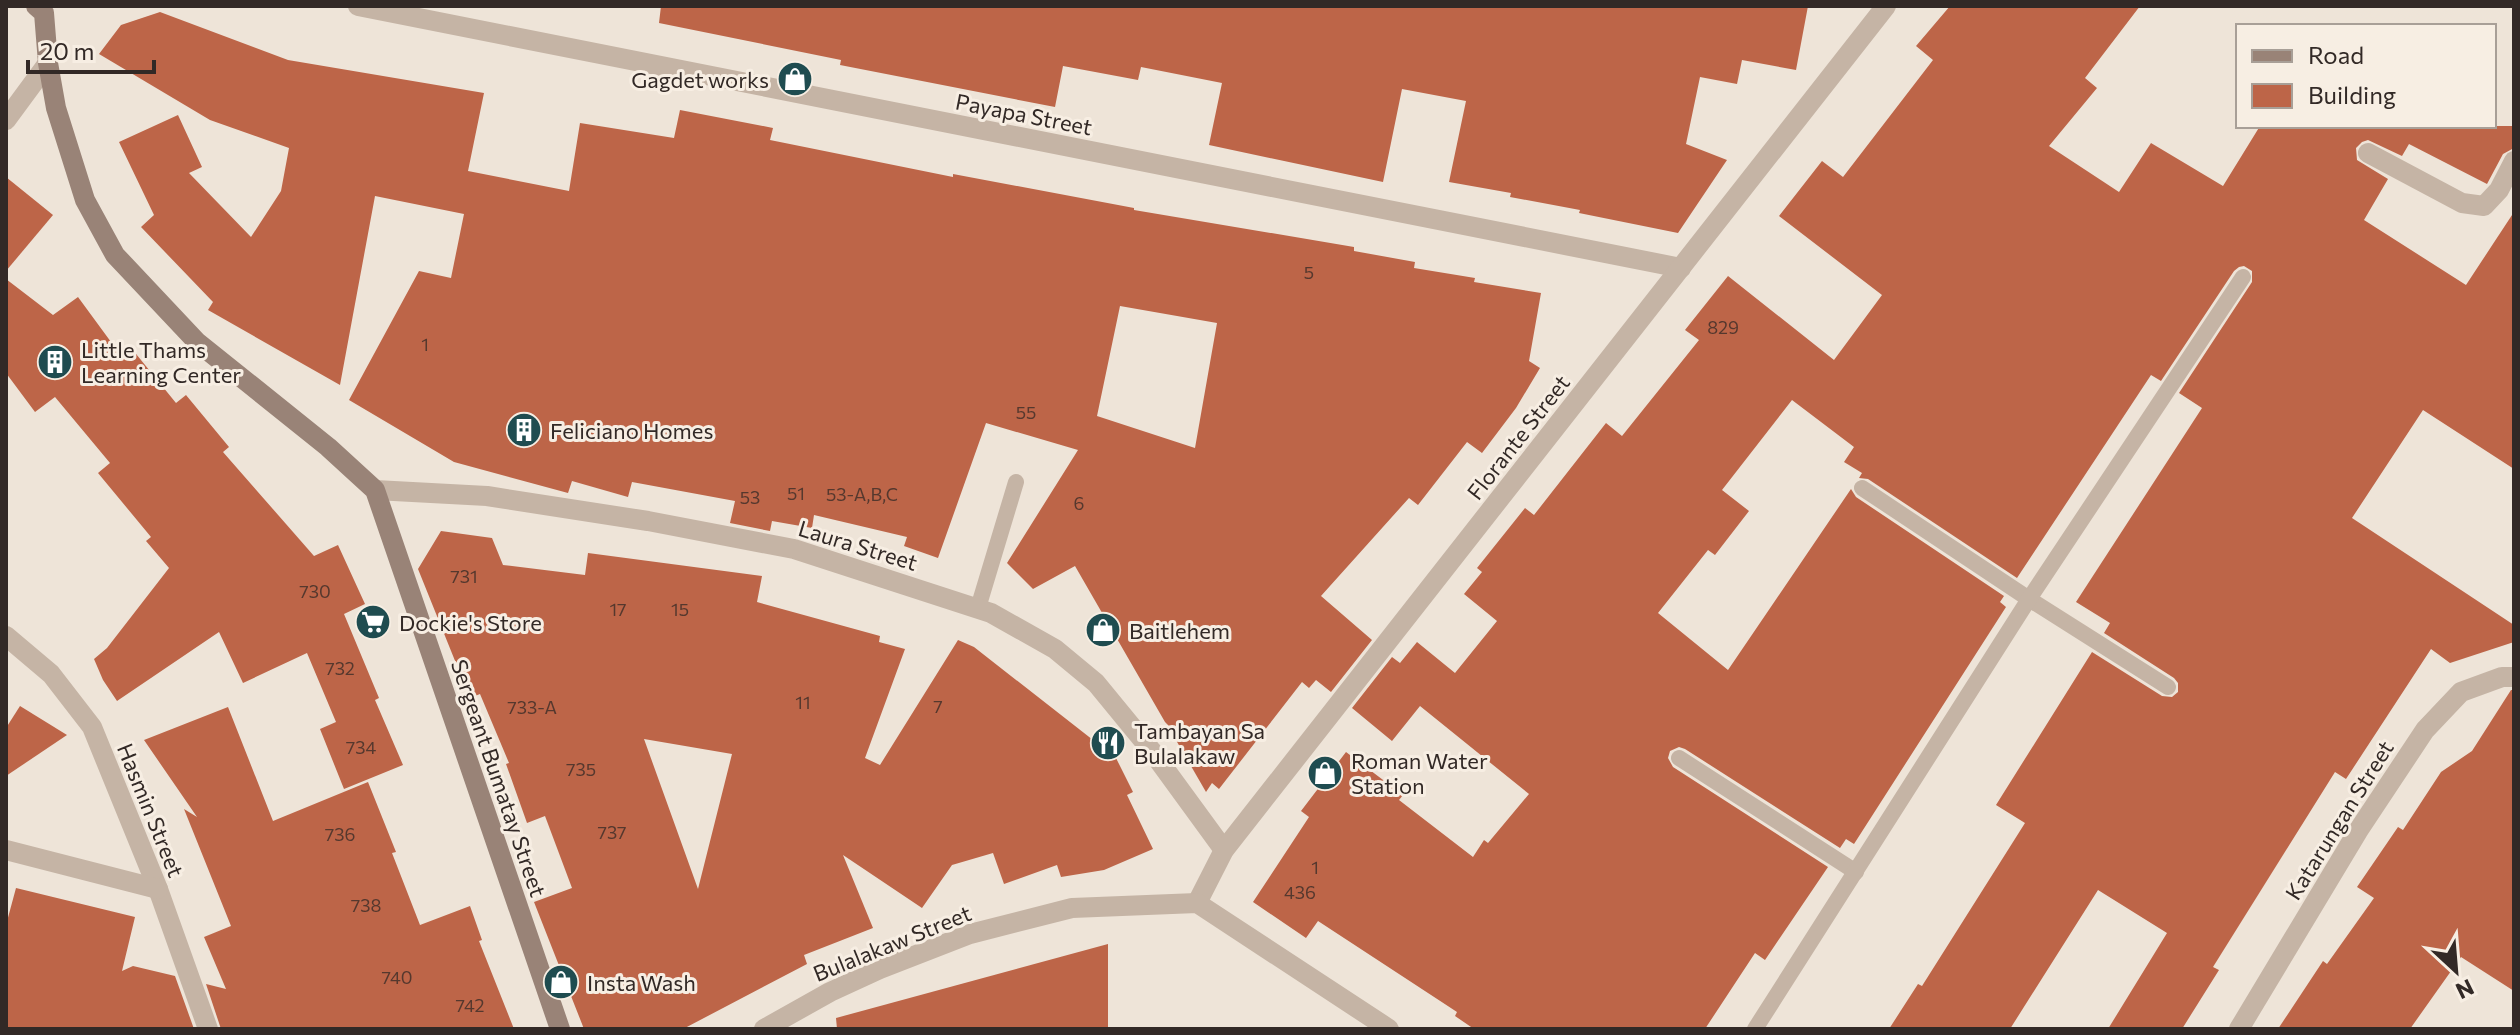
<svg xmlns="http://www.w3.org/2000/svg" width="2520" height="1035" viewBox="0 0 2520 1035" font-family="Commissioner,sans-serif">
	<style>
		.building { fill: #bd6548; fill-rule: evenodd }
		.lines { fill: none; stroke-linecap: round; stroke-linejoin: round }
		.lane { stroke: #c5b4a5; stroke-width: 16 }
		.street { stroke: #c5b4a5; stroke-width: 20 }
		.secondary { stroke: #998377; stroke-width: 20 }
		.labels { text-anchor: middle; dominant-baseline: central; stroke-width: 6; stroke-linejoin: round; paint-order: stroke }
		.number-label { font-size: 18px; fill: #55382e }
		.poi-label { font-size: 22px; fill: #322926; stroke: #f7eee3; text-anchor: start }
		.street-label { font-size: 22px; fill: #322926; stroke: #f7eee3 }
	</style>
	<rect width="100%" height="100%" fill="#eee4d8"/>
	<!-- building -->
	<g class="building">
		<path d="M661 6H1808L1796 70 1742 60 1737 84 1700 77 1686 144 1727 160 1678 233 1579 213 1580 210 1510 197 1511 193 1449 182 1466 101 1402 89 1383 182 1209 145 1222 83 1141 67 1138 80 1063 66 1055 107 840 65 841 60 659 23Z"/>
		<path d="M1950 6H2140L2085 78 2097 88 2049 146 2119 192 2151 143 2223 186 2260 126H2514V148L2503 154 2487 184 2409 144 2402 156 2368 140 2362 142 2356 148 2357 160 2388 179 2364 220 2466 285 2514 212V469L2423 410 2352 518 2514 625V642L2450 663 2431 649 2346 779 2335 772 2213 967 2219 970 2182 1029H2108L2167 933 2098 890 2010 1029H1889L1918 984 1922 986 2025 823 1996 805 2092 652 2162 696 2172 697 2178 692V683L2174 678 2104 633 2110 623 2076 602 2202 408 2179 393 2252 282V271L2244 266 2239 267 2234 271 2161 381 2151 375 2017 578 1868 479 1859 478 1862 473 1844 462 1854 447 1792 400 1722 490 1749 511 1715 555 1708 550 1658 613 1728 670 1851 489 1856 497 2004 596 2000 602 2006 607 1854 844 1846 839 1840 848 1685 749 1679 747 1670 751 1668 758 1673 767 1828 867 1765 960 1755 953 1705 1029H1474L1455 1016 1457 1012 1318 921 1306 938 1253 902 1309 817 1301 811 1346 752 1403 795 1399 800 1473 857 1484 840 1488 843 1529 794 1420 706 1392 741 1352 708 1392 657 1400 663 1417 642 1455 673 1497 621 1464 594 1482 572 1477 568 1525 508 1534 515 1606 423 1622 436 1699 340 1685 330 1728 276 1834 360 1882 295 1779 216 1822 161 1843 177 1933 60 1916 46Z"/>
		<path d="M160 12 288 60 484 93 468 171 569 191 580 123 674 138 680 110 773 128 770 140 953 177V174L1134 208V210L1354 247V251L1415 262 1414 268 1475 278 1474 282 1541 293 1529 361 1540 368 1516 408 1482 453 1467 442 1418 505 1409 498 1321 596 1372 640 1331 692 1316 680 1309 688 1302 682 1219 789 1212 783 1206 792 1169 728H1171L1165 722 1075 566 1033 589 1007 563 1078 450 986 423 938 558 904 546 907 537 814 515 812 528 772 521 770 531 730 523 735 501 632 482 628 497 572 481 568 493 454 462 349 400 419 271 451 278 464 214 375 196 340 385 208 310 213 302 141 227 154 215 119 142 178 115 202 167 189 173 251 237 281 191 289 148 210 120 99 54 121 25ZM1120 306 1217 323 1195 448 1097 416Z"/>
		<path d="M6 177 53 215 6 271Z"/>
		<path d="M6 279 53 315 78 297 122 357 132 349 176 403 186 395 229 447 223 452 314 556 338 545 365 604 344 614 379 698 375 700 403 765 344 789 320 729 336 722 307 653 243 683 219 632 117 701 103 680 94 659 107 648 169 568 146 541 151 537 98 473 110 463 55 397 35 412 6 373Z"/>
		<path d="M441 531 492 538 503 565 585 575 588 553 762 576 757 602 880 636 879 642 905 649 865 758 880 765 958 640 974 647 1116 758 1133 792 1127 795 1153 849 1104 870 1061 877 1057 865 1004 884 993 853 952 865 922 908 843 855 873 928 804 955 807 964 683 1029H584L534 902 572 888 545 816 527 823 506 764 509 763 480 694 470 698 418 569ZM644 739 732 754 698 889Z"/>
		<path d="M2511 690H2514V991L2461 957 2410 1029H2278L2323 961 2327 964 2374 898 2357 887 2398 827 2403 830 2441 772 2472 751Z"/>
		<path d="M20 706 67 735 6 776V728Z"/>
		<path d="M228 707 273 821 368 782 396 852 392 853 420 925 470 906 482 940 479 941 514 1029H221L206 984 226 989 204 937 231 926 184 809 197 817 144 740Z"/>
		<path d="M16 888 135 917 122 971 133 966 175 976 194 1029H6V925Z"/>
		<path d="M1108 944V1029H837L836 1018Z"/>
	</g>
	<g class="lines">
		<!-- lane -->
		<g class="lane">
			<path d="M1862 488 2029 599 2168 687"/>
			<path d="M978 608 1016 482"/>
			<path d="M1679 758 1856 872"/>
			<path d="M1755 1029 2029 599 2243 277"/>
		</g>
		<!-- street -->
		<g class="street">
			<path d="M358 6 1681 268"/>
			<path d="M6 120 48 63"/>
			<path d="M2368 153 2462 203 2484 206 2499 190 2514 161"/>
			<path d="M375 490 487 496 648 521 794 549 991 613 1055 649 1096 683 1151 750 1224 850"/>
			<path d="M6 636 51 674 92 727 158 889 208 1029"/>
			<path d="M6 850 158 889"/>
			<path d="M1197 903 1224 850 1886 6"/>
			<path d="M764 1029 830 992 880 969 970 934 1072 908 1197 903 1389 1029"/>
			<path d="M2239 1029 2358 831 2425 730 2461 692 2502 677H2514"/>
		</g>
		<!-- secondary -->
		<path class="secondary" d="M36 6 44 13 48 63 56 108 85 200 115 255 197 342 328 447 375 490 560 1029"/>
	</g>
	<!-- icons -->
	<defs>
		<symbol id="shop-disc" viewBox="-11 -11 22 22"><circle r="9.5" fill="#1f4c50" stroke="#f7eee3"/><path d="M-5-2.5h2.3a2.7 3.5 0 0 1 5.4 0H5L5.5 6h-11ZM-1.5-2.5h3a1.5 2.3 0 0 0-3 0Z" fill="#fff"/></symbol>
		<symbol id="building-disc" viewBox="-11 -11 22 22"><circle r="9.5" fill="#1f4c50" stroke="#f7eee3"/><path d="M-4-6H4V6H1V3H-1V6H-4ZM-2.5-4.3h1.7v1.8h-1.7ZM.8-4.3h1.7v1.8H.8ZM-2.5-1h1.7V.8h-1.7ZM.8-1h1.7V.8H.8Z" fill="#fff"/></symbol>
		<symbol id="supermarket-disc" viewBox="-11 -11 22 22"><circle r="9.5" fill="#1f4c50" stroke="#f7eee3"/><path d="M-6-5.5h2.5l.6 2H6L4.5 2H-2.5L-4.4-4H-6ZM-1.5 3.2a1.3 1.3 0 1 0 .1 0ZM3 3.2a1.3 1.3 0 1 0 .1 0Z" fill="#fff"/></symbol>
		<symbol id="restaurant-disc" viewBox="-11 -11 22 22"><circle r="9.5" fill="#1f4c50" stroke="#f7eee3"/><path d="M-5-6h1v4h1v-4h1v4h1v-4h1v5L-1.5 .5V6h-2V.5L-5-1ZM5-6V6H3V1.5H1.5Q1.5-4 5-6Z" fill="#fff"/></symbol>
	</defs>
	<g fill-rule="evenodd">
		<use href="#shop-disc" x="775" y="59" width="40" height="40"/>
		<use href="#building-disc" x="35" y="342" width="40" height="40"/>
		<use href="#building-disc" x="504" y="410" width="40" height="40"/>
		<use href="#supermarket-disc" x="353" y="602" width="40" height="40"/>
		<use href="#shop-disc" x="1083" y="610" width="40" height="40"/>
		<use href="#restaurant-disc" x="1088" y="723" width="40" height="40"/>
		<use href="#shop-disc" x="1305" y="753" width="40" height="40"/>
		<use href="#shop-disc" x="541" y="962" width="40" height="40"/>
	</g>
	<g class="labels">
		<!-- number labels -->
		<g class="number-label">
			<text x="1309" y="272">5</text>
			<text x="1723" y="327">829</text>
			<text x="425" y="344">1</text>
			<text x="1026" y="412">55</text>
			<text x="796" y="493">51</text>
			<text x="862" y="494">53-A,B,C</text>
			<text x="750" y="497">53</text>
			<text x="1079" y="503">6</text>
			<text x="464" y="576">731</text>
			<text x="315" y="591">730</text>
			<text x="618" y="609">17</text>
			<text x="680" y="609">15</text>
			<text x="340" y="668">732</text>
			<text x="803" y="702">11</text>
			<text x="938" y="706">7</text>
			<text x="532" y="707">733-A</text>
			<text x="361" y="747">734</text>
			<text x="581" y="769">735</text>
			<text x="612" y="832">737</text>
			<text x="340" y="834">736</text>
			<text x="1315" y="867">1</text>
			<text x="1300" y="892">436</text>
			<text x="366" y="905">738</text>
			<text x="397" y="977">740</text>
			<text x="470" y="1005">742</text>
		</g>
		<!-- poi labels -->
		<g class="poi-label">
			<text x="769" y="79" text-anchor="end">Gagdet works</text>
			<text x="81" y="349">Little Thams<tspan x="81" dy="25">Learning Center</tspan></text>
			<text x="550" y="430">Feliciano Homes</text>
			<text x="399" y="622">Dockie's Store</text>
			<text x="1129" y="630">Baitlehem</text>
			<text x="1134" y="730">Tambayan Sa<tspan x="1134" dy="25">Bulalakaw</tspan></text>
			<text x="1351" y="760">Roman Water<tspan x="1351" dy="25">Station</tspan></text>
			<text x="587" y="982">Insta Wash</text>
		</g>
		<!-- street labels -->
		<g class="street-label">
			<text transform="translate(1024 114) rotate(11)">Payapa Street</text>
			<text transform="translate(1518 437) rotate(-52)">Florante Street</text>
			<text transform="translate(858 545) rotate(17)">Laura Street</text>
			<text transform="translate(499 778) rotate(71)">Sergeant Bumatay Street</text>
			<text transform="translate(151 810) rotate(68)">Hasmin Street</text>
			<text transform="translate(2339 820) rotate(-58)">Katarungan Street</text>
			<text transform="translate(892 943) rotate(-22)">Bulalakaw Street</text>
		</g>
	</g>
	<!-- border -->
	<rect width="2520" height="1035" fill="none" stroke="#322926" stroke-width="16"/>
	<!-- legend -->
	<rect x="2236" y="24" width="260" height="104" fill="#f7eee3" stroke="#a89f97" stroke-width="2"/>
	<rect x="2252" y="50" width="40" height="12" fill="#998377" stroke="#a89f97" stroke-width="2"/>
	<text x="2308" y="64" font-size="24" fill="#322926">Road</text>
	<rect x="2252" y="84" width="40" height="24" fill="#bd6548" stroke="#a89f97" stroke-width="2"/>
	<text x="2308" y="104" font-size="24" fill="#322926">Building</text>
	<!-- north arrow -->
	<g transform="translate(2456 971) rotate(154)" stroke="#f7eee3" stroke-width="6" paint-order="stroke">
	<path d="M0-6L14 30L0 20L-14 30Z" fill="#322926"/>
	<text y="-12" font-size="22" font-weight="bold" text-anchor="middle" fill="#322926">N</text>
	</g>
	<!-- scale -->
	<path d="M28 60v12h126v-12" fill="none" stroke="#322926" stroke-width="4"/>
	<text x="40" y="60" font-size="24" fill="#322926" stroke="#f7eee3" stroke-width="6" paint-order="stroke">20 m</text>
</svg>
